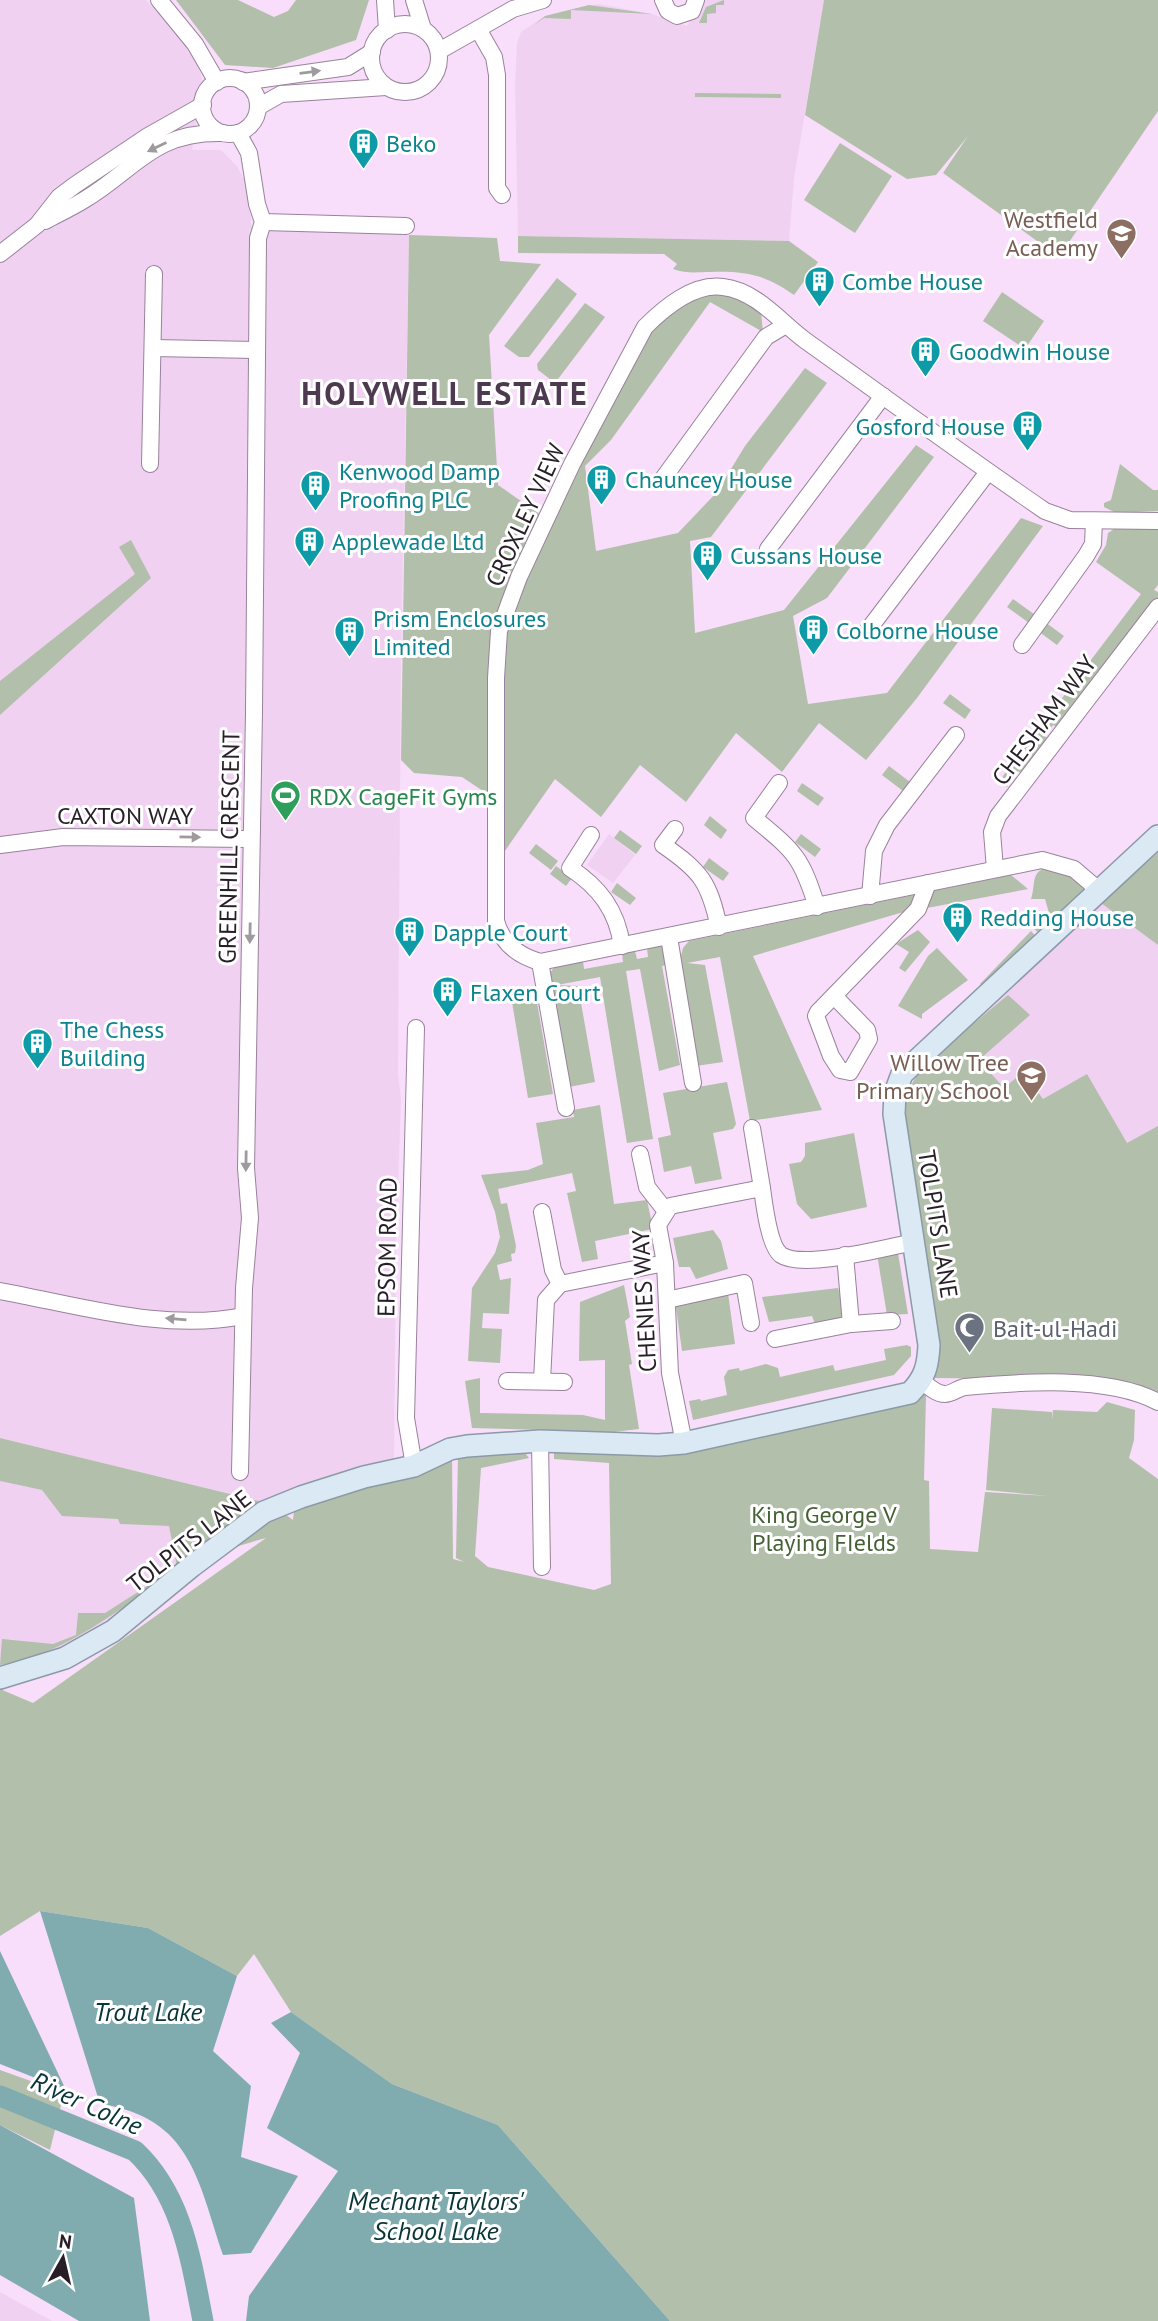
<svg xmlns="http://www.w3.org/2000/svg" width="1158" height="2321" viewBox="0 0 1158 2321" font-family="'PT Sans',sans-serif">
	<style>
		.built { fill: #f0d1f2 }
		.green { fill: #b2bfaa }
		.water { fill: #80acaf }
		.lines { fill: none; stroke-linecap: round; stroke-linejoin: round }
		.river { stroke: #80acaf; stroke-width: 21 }
		.minor-casing { stroke: #99829b; stroke-width: 18 }
		.major-casing { stroke: #8c99a7; stroke-width: 24 }
		.minor { stroke: #fff; stroke-width: 16 }
		.major { stroke: #dae9f4; stroke-width: 21 }
		.oneway { fill: #9e9a9e }
		.labels { text-anchor: middle; dominant-baseline: central; stroke-width: 6; stroke-linejoin: round; paint-order: stroke }
		.culture-label { font-size: 24px; fill: #0d838f; stroke: #fff; text-anchor: start }
		.education-label { font-size: 24px; fill: #785e54; stroke: #fff; text-anchor: end }
		.street-label { font-size: 24px; fill: #271e27; stroke: #fff }
		.leisure-label { font-size: 24px; fill: #27864d; stroke: #fff; text-anchor: start }
		.worship-label { font-size: 24px; fill: #5b616d; stroke: #fff; text-anchor: start }
		.park-label { font-size: 24px; fill: #446133; stroke: #fff }
		.water-label { font-size: 26px; font-style: italic; fill: #083538; stroke: #fff }
		.district-label { font-size: 32px; font-weight: bold; letter-spacing: 2px; fill: #4e3a50; stroke: #fff }
	</style>
	<rect width="100%" height="100%" fill="#f8defa"/>
	<!-- built -->
	<g class="built">
		<path d="M0 0H146L197 56 202 80 192 150H221L237 166 250 190 251 226 409 235 401 661 398 1073 401 1100 396 1243 394 1460 272 1504 0 1438Z"/>
		<path d="M702 0H824L794 178 789 241 518 236 515 85 517 43 521 32 545 16 598 4 652 14 687 26Z"/>
		<path d="M609 834 635 855 613 883 587 865Z"/>
		<path d="M1101 903 1158 945V1173L933 1301 905 1114 907 1093 912 1080 922 1066Z"/>
		<path d="M0 1481 42 1490 118 1519 120 1524 169 1526 178 1571H172L76 1643 18 1665 0 1667Z"/>
		<path d="M0 2292 52 2321H0Z"/>
	</g>
	<!-- green -->
	<g class="green">
		<path d="M176 0H238L274 17 288 11 296 0H369L356 40 273 68 225 65Z"/>
		<path d="M724 0V5H716V13L707 14V23H699L706 7Z"/>
		<path d="M824 0H1158V111L1059 257 943 173 968 136 936 175 907 179 805 115Z"/>
		<path d="M589 5 652 14 571 10V19L544 18 534 25 545 16Z"/>
		<path d="M695 93 781 94V98L695 97Z"/>
		<path d="M840 143 892 176 855 233 804 200Z"/>
		<path d="M409 235 497 238 500 261 541 264 489 335 498 485 541 515 581 435 599 432C620 382 656 288 724 292 738 293 750 305 761 312L763 332 710 302 611 440 585 466 596 551 678 533 717 492 745 446 805 368 827 383 711 537 690 541 695 633 784 610 916 445 934 457 827 598 793 616 808 704 887 693 1021 518 1043 526 917 698 866 760 819 723 782 772 736 733 686 802 640 765 601 817 555 779 500 858V795L486 793 462 777 414 773 401 760Z"/>
		<path d="M518 236 789 241 818 262 794 295C767 275 745 271 711 272 697 272 687 274 673 269L677 264 664 254 518 253Z"/>
		<path d="M557 278 577 294 529 357H519L504 346Z"/>
		<path d="M1002 292 1044 321 1025 349 983 321Z"/>
		<path d="M585 303 605 317 555 383 538 370 537 364Z"/>
		<path d="M1120 464 1153 490H1158V511L1116 513 1104 507V503L1111 500Z"/>
		<path d="M1158 526V585L1154 590 1158 592V600L1060 729 1053 725 1045 736 1051 742 1026 776 1018 771 1007 787 1002 784 1003 776 1141 594 1096 562 1106 545 1108 533 1117 527Z"/>
		<path d="M131 540 151 578 0 715V681L135 574 119 547Z"/>
		<path d="M1013 599 1034 614 1029 623 1007 607Z"/>
		<path d="M1045 622 1064 636 1057 645 1038 631Z"/>
		<path d="M950 694 971 710 965 719 943 703Z"/>
		<path d="M889 766 910 782 903 791 882 775Z"/>
		<path d="M802 783 824 798 818 806 797 791Z"/>
		<path d="M710 816 727 830 721 839 704 825Z"/>
		<path d="M620 830 642 846 636 854 614 838Z"/>
		<path d="M801 834 821 849 815 857 795 842Z"/>
		<path d="M536 844 558 861 551 870 529 853Z"/>
		<path d="M1158 853V945L1101 903Z"/>
		<path d="M709 858 729 873 723 881 703 867Z"/>
		<path d="M556 866 572 878 566 886 550 874Z"/>
		<path d="M1047 868 1064 871 1085 885 1086 892 1045 938 1034 929 1049 913 1045 899H1031C1036 886 1030 871 1047 868Z"/>
		<path d="M1011 875 1028 889 900 913 753 956 822 1110 750 1121 720 957 687 963 705 965 723 1062 696 1066 679 964 683 948 689 941Z"/>
		<path d="M617 883 636 898 630 905 611 892Z"/>
		<path d="M918 930 930 942 905 972 899 968 909 952 896 944Z"/>
		<path d="M1031 931 1040 941 986 991 980 984Z"/>
		<path d="M658 945 667 948 671 964 662 966 680 1065 659 1071 640 969 626 971 653 1139 627 1143 600 977 557 985 578 986 595 1082 569 1087 550 973 555 966 583 961 584 969 623 962 622 953 635 951 637 959 648 957 647 948Z"/>
		<path d="M937 948 968 980 922 1014V1019L898 1006 928 956Z"/>
		<path d="M535 991 553 1094 528 1098 511 996Z"/>
		<path d="M1008 995 1030 1015 979 1060 1004 1088 1023 1072 1043 1099 1087 1074 1127 1143 1158 1126V1398L1056 1379 935 1378 939 1344 905 1114 907 1093 922 1066Z"/>
		<path d="M727 1082 736 1124 733 1129 713 1133 722 1179 695 1184 691 1166 664 1172 658 1138 671 1135 663 1093Z"/>
		<path d="M600 1105 614 1204 647 1200 653 1229 595 1241 598 1259 582 1262 567 1193 576 1191 572 1173 498 1189 501 1204 507 1203 516 1246 515 1253 511 1254 512 1261 497 1265 500 1280 511 1278 509 1314 483 1313 482 1328 502 1329 500 1363 468 1361 472 1288 495 1253 500 1237 495 1212 481 1175 528 1170 543 1164 536 1123 574 1117 573 1110Z"/>
		<path d="M854 1133 867 1207 811 1219 797 1204 789 1164 801 1162 805 1156V1143Z"/>
		<path d="M713 1230 721 1241 728 1269 696 1279 690 1267H679L673 1238Z"/>
		<path d="M898 1253 908 1314 887 1315 877 1254Z"/>
		<path d="M624 1285 630 1317 625 1321 632 1364 629 1365 639 1429 613 1432 472 1428 465 1381 480 1378V1413L583 1415 605 1420V1360L579 1361 580 1302Z"/>
		<path d="M838 1288 846 1319 815 1324 812 1316 769 1322 762 1297Z"/>
		<path d="M728 1293 735 1344 682 1351 675 1301Z"/>
		<path d="M907 1345 911 1347V1356L894 1375 693 1420 689 1401 700 1399 701 1401 727 1395 724 1377 728 1370 739 1368 740 1371 766 1364 778 1368 780 1377 833 1365 835 1371 886 1360 884 1349Z"/>
		<path d="M926 1394 924 1480 929 1481 930 1549 978 1552 985 1492 1048 1496 986 1490 992 1408 1052 1412V1420L1053 1410 1097 1412 1107 1402 1135 1410 1134 1440 1129 1458 1158 1479V2321H670L498 2125 392 2084 291 2012 254 1954 237 1976 148 1928 40 1911 0 1936V1689L33 1703 266 1538C242 1544 198 1559 176 1573 118 1607 69 1654 0 1665L2 1639 53 1644 76 1635 78 1613H105L177 1567 169 1526 120 1524 118 1519 62 1516 42 1490 0 1481V1438L271 1504 293 1520 294 1510 452 1456 453 1559 464 1562 456 1558 458 1455 522 1449 529 1458 481 1468 475 1556 488 1567 594 1590 611 1584 609 1463 554 1459V1452L685 1451Z"/>
		<path d="M0 2070 64 2093 50 2150 0 2125Z"/>
	</g>
	<!-- water -->
	<g class="water">
		<path d="M40 1911 148 1928 237 1976 213 2051 251 2086 241 2157 298 2176 251 2253 223 2255C198 2181 191 2117 100 2104Z"/>
		<path d="M0 1951 66 2090 0 2064Z"/>
		<path d="M291 2012 392 2084 498 2125 670 2321H246L249 2296 338 2171 267 2128 300 2053 271 2023Z"/>
		<path d="M0 2125 134 2198 150 2321H79L0 2275Z"/>
	</g>
	<g class="lines">
		<!-- river -->
		<path class="river" d="M0 2096 135 2151C182 2195 191 2260 203 2321"/>
		<defs>
			<g id="minor">
				<path d="M159 0 195 44 217 82"/>
				<path d="M385 0 387 30"/>
				<path d="M414 0 423 29"/>
				<path d="M663 0 668 11 677 16 692 11 696 0"/>
				<circle cx="405" cy="58" r="34"/>
				<path d="M478 29 494 57 497 75V188L502 195"/>
				<path d="M439 51 513 9 543 0"/>
				<circle cx="230" cy="106" r="28"/>
				<path d="M243 82 348 67 372 52"/>
				<path d="M258 107 281 94 386 87"/>
				<path d="M238 133 249 153 257 204 263 222 258 238 254 712 246 1168 250 1218 244 1288 240 1472"/>
				<path d="M45 221C58 214 71 208 84 200 136 169 153 131 223 133"/>
				<path d="M263 222 406 226"/>
				<path d="M0 254 37 225 59 197 75 185 148 136 203 105"/>
				<path d="M153 348 257 350"/>
				<path d="M150 464 154 274"/>
				<path d="M662 480 766 337 786 325"/>
				<path d="M768 549 883 396"/>
				<path d="M868 630 988 472"/>
				<path d="M1022 645 1086 556 1093 544 1094 521"/>
				<path d="M779 783 754 818C795 852 801 856 817 907"/>
				<path d="M675 829 663 845C701 871 709 882 719 927"/>
				<path d="M591 835 570 868C599 887 617 910 622 946"/>
				<path d="M0 845 63 837 251 839"/>
				<path d="M995 869 992 832 998 816 1158 607"/>
				<path d="M1101 892 1074 869 1042 860 540 962C519 956 502 944 496 921V678L499 631 519 577 572 464 645 327C664 308 693 283 723 287 757 291 780 322 806 341 886 398 965 456 1045 511L1070 520 1158 521"/>
				<path d="M870 896 874 851 887 825 956 735"/>
				<path d="M669 937 693 1083"/>
				<path d="M540 962 566 1108"/>
				<path d="M835 997 867 1030 869 1039 850 1072 840 1070 831 1056 816 1016 818 1012 918 909 928 883"/>
				<path d="M752 1128 762 1188"/>
				<path d="M640 1154 647 1187 665 1210"/>
				<path d="M542 1212 553 1270 560 1284"/>
				<path d="M845 1255 851 1324"/>
				<path d="M0 1291C78 1305 164 1332 243 1316"/>
				<path d="M667 1300 744 1283 751 1323"/>
				<path d="M775 1339 851 1324 892 1321"/>
				<path d="M507 1381 564 1382"/>
				<path d="M542 1381 546 1300 560 1284 665 1263"/>
				<path d="M922 1381C928 1386 936 1394 945 1394 952 1394 958 1388 965 1387 1022 1382 1107 1375 1158 1402"/>
				<path d="M540 1441 542 1567"/>
				<path d="M684 1443 670 1373 665 1263 658 1225 670 1206 762 1188C764 1203 769 1246 781 1255 803 1270 888 1247 914 1242"/>
				<path d="M414 1466 406 1418 416 1028"/>
			</g>
			<path id="major" d="M0 1678 65 1658 113 1631 192 1566 264 1512 301 1497 364 1477 414 1466 450 1449 467 1446 540 1441 658 1445 684 1443 910 1393C925 1378 928 1366 929 1345L894 1114 895 1093 902 1074 1158 836"/>
		</defs>
		<!-- minor casing -->
		<use href="#minor" class="minor-casing"/>
		<!-- major casing -->
		<use href="#major" class="major-casing"/>
		<!-- minor -->
		<use href="#minor" class="minor"/>
		<!-- major -->
		<use href="#major" class="major"/>
	</g>
	<!-- one-way arrows -->
	<defs><path id="oneway-solid" d="M-6-.8H1V-3.2L6.5 0L1 3.2V.8H-6Z" transform="scale(1.75)"/></defs>
	<g class="oneway">
		<use href="#oneway-solid" transform="translate(310 72) rotate(-7)"/>
		<use href="#oneway-solid" transform="translate(157 147) rotate(154)"/>
		<use href="#oneway-solid" transform="translate(190 837) rotate(1)"/>
		<use href="#oneway-solid" transform="translate(250 933) rotate(91)"/>
		<use href="#oneway-solid" transform="translate(246 1161) rotate(91)"/>
		<use href="#oneway-solid" transform="translate(176 1319) rotate(-175)"/>
	</g>
	<!-- icons -->
	<defs>
		<symbol id="building-pin" viewBox="-11 -11 22 30"><path d="M0 17L-7.5 6A9.5 9.5 0 1 1 7.5 6Z" fill="#0f9aa8" stroke="#fff"/><path d="M-4-6H4V6H1V3H-1V6H-4ZM-2.5-4.3h1.7v1.8h-1.7ZM.8-4.3h1.7v1.8H.8ZM-2.5-1h1.7V.8h-1.7ZM.8-1h1.7V.8H.8Z" fill="#fff"/></symbol>
		<symbol id="school-pin" viewBox="-11 -11 22 30"><path d="M0 17L-7.5 6A9.5 9.5 0 1 1 7.5 6Z" fill="#8d6e63" stroke="#fff"/><path d="M0-5L7-2L0 1L-7-2ZM-4 1L0 2.5L4 1V4Q0 6-4 4Z" fill="#fff"/></symbol>
		<symbol id="stadium-pin" viewBox="-11 -11 22 30"><path d="M0 17L-7.5 6A9.5 9.5 0 1 1 7.5 6Z" fill="#2e9e5b" stroke="#fff"/><path d="M0-5a6.5 5 0 1 0 0 10a6.5 5 0 1 0 0-10ZM-3.5-1.8h7v3.6h-7Z" fill="#fff"/></symbol>
		<symbol id="mosque-pin" viewBox="-11 -11 22 30"><path d="M0 17L-7.5 6A9.5 9.5 0 1 1 7.5 6Z" fill="#6b7280" stroke="#fff"/><path d="M3.5-4.9A6 6 0 1 0 3.5 4.9A5 5 0 1 1 3.5-4.9Z" fill="#fff"/></symbol>
	</defs>
	<g fill-rule="evenodd">
		<use href="#building-pin" x="346" y="126" width="35" height="47"/>
		<use href="#school-pin" x="1104" y="216" width="35" height="47"/>
		<use href="#building-pin" x="802" y="264" width="35" height="47"/>
		<use href="#building-pin" x="908" y="334" width="35" height="47"/>
		<use href="#building-pin" x="1010" y="408" width="35" height="47"/>
		<use href="#building-pin" x="584" y="462" width="35" height="47"/>
		<use href="#building-pin" x="298" y="468" width="35" height="47"/>
		<use href="#building-pin" x="292" y="524" width="35" height="47"/>
		<use href="#building-pin" x="690" y="538" width="35" height="47"/>
		<use href="#building-pin" x="796" y="612" width="35" height="47"/>
		<use href="#building-pin" x="332" y="614" width="35" height="47"/>
		<use href="#stadium-pin" x="268" y="778" width="35" height="47"/>
		<use href="#building-pin" x="940" y="900" width="35" height="47"/>
		<use href="#building-pin" x="392" y="914" width="35" height="47"/>
		<use href="#building-pin" x="430" y="974" width="35" height="47"/>
		<use href="#building-pin" x="20" y="1026" width="35" height="47"/>
		<use href="#school-pin" x="1014" y="1058" width="35" height="47"/>
		<use href="#mosque-pin" x="952" y="1310" width="35" height="47"/>
	</g>
	<g class="labels">
		<!-- culture labels -->
		<g class="culture-label">
			<text x="386" y="143">Beko</text>
			<text x="842" y="281">Combe House</text>
			<text x="949" y="351">Goodwin House</text>
			<text x="1005" y="426" text-anchor="end">Gosford House</text>
			<text x="339" y="471">Kenwood Damp<tspan x="339" dy="28">Proofing PLC</tspan></text>
			<text x="625" y="479">Chauncey House</text>
			<text x="332" y="541">Applewade Ltd</text>
			<text x="730" y="555">Cussans House</text>
			<text x="373" y="618">Prism Enclosures<tspan x="373" dy="28">Limited</tspan></text>
			<text x="836" y="630">Colborne House</text>
			<text x="980" y="917">Redding House</text>
			<text x="433" y="932">Dapple Court</text>
			<text x="470" y="992">Flaxen Court</text>
			<text x="60" y="1029">The Chess<tspan x="60" dy="28">Building</tspan></text>
		</g>
		<!-- education labels -->
		<g class="education-label">
			<text x="1098" y="219">Westfield<tspan x="1098" dy="28">Academy</tspan></text>
			<text x="1009" y="1062">Willow Tree<tspan x="1009" dy="28">Primary School</tspan></text>
		</g>
		<!-- street labels -->
		<g class="street-label">
			<text transform="translate(525 515) rotate(-65)">CROXLEY VIEW</text>
			<text transform="translate(1044 720) rotate(-53)">CHESHAM WAY</text>
			<text x="125" y="815">CAXTON WAY</text>
			<text transform="translate(229 847) rotate(-89)">GREENHILL CRESCENT</text>
			<text transform="translate(938 1224) rotate(81)">TOLPITS LANE</text>
			<text transform="translate(387 1247) rotate(-89)">EPSOM ROAD</text>
			<text transform="translate(644 1301) rotate(-93)">CHENIES WAY</text>
			<text transform="translate(189 1541) rotate(-38)">TOLPITS LANE</text>
		</g>
		<!-- leisure labels -->
		<g class="leisure-label">
			<text x="309" y="796">RDX CageFit Gyms</text>
		</g>
		<!-- worship labels -->
		<g class="worship-label">
			<text x="993" y="1328">Bait-ul-Hadi</text>
		</g>
		<!-- park labels -->
		<g class="park-label">
			<text x="824" y="1514">King George V<tspan x="824" dy="28">Playing FIelds</tspan></text>
		</g>
		<!-- water labels -->
		<g class="water-label">
			<text x="148" y="2011">Trout Lake</text>
			<text transform="translate(87 2103) rotate(24)">River Colne</text>
			<text x="436" y="2200">Mechant Taylors'<tspan x="436" dy="30">School Lake</tspan></text>
		</g>
		<!-- district labels -->
		<g class="district-label">
			<text x="445" y="393">HOLYWELL ESTATE</text>
		</g>
	</g>
	<!-- north arrow -->
	<g transform="translate(63 2258) rotate(8)" stroke="#ffffff" stroke-width="5" paint-order="stroke">
	<path d="M0-5L12 26L0 18L-12 26Z" fill="#271e27"/>
	<text y="-10" font-size="19" font-weight="bold" text-anchor="middle" fill="#271e27">N</text>
	</g>
</svg>
